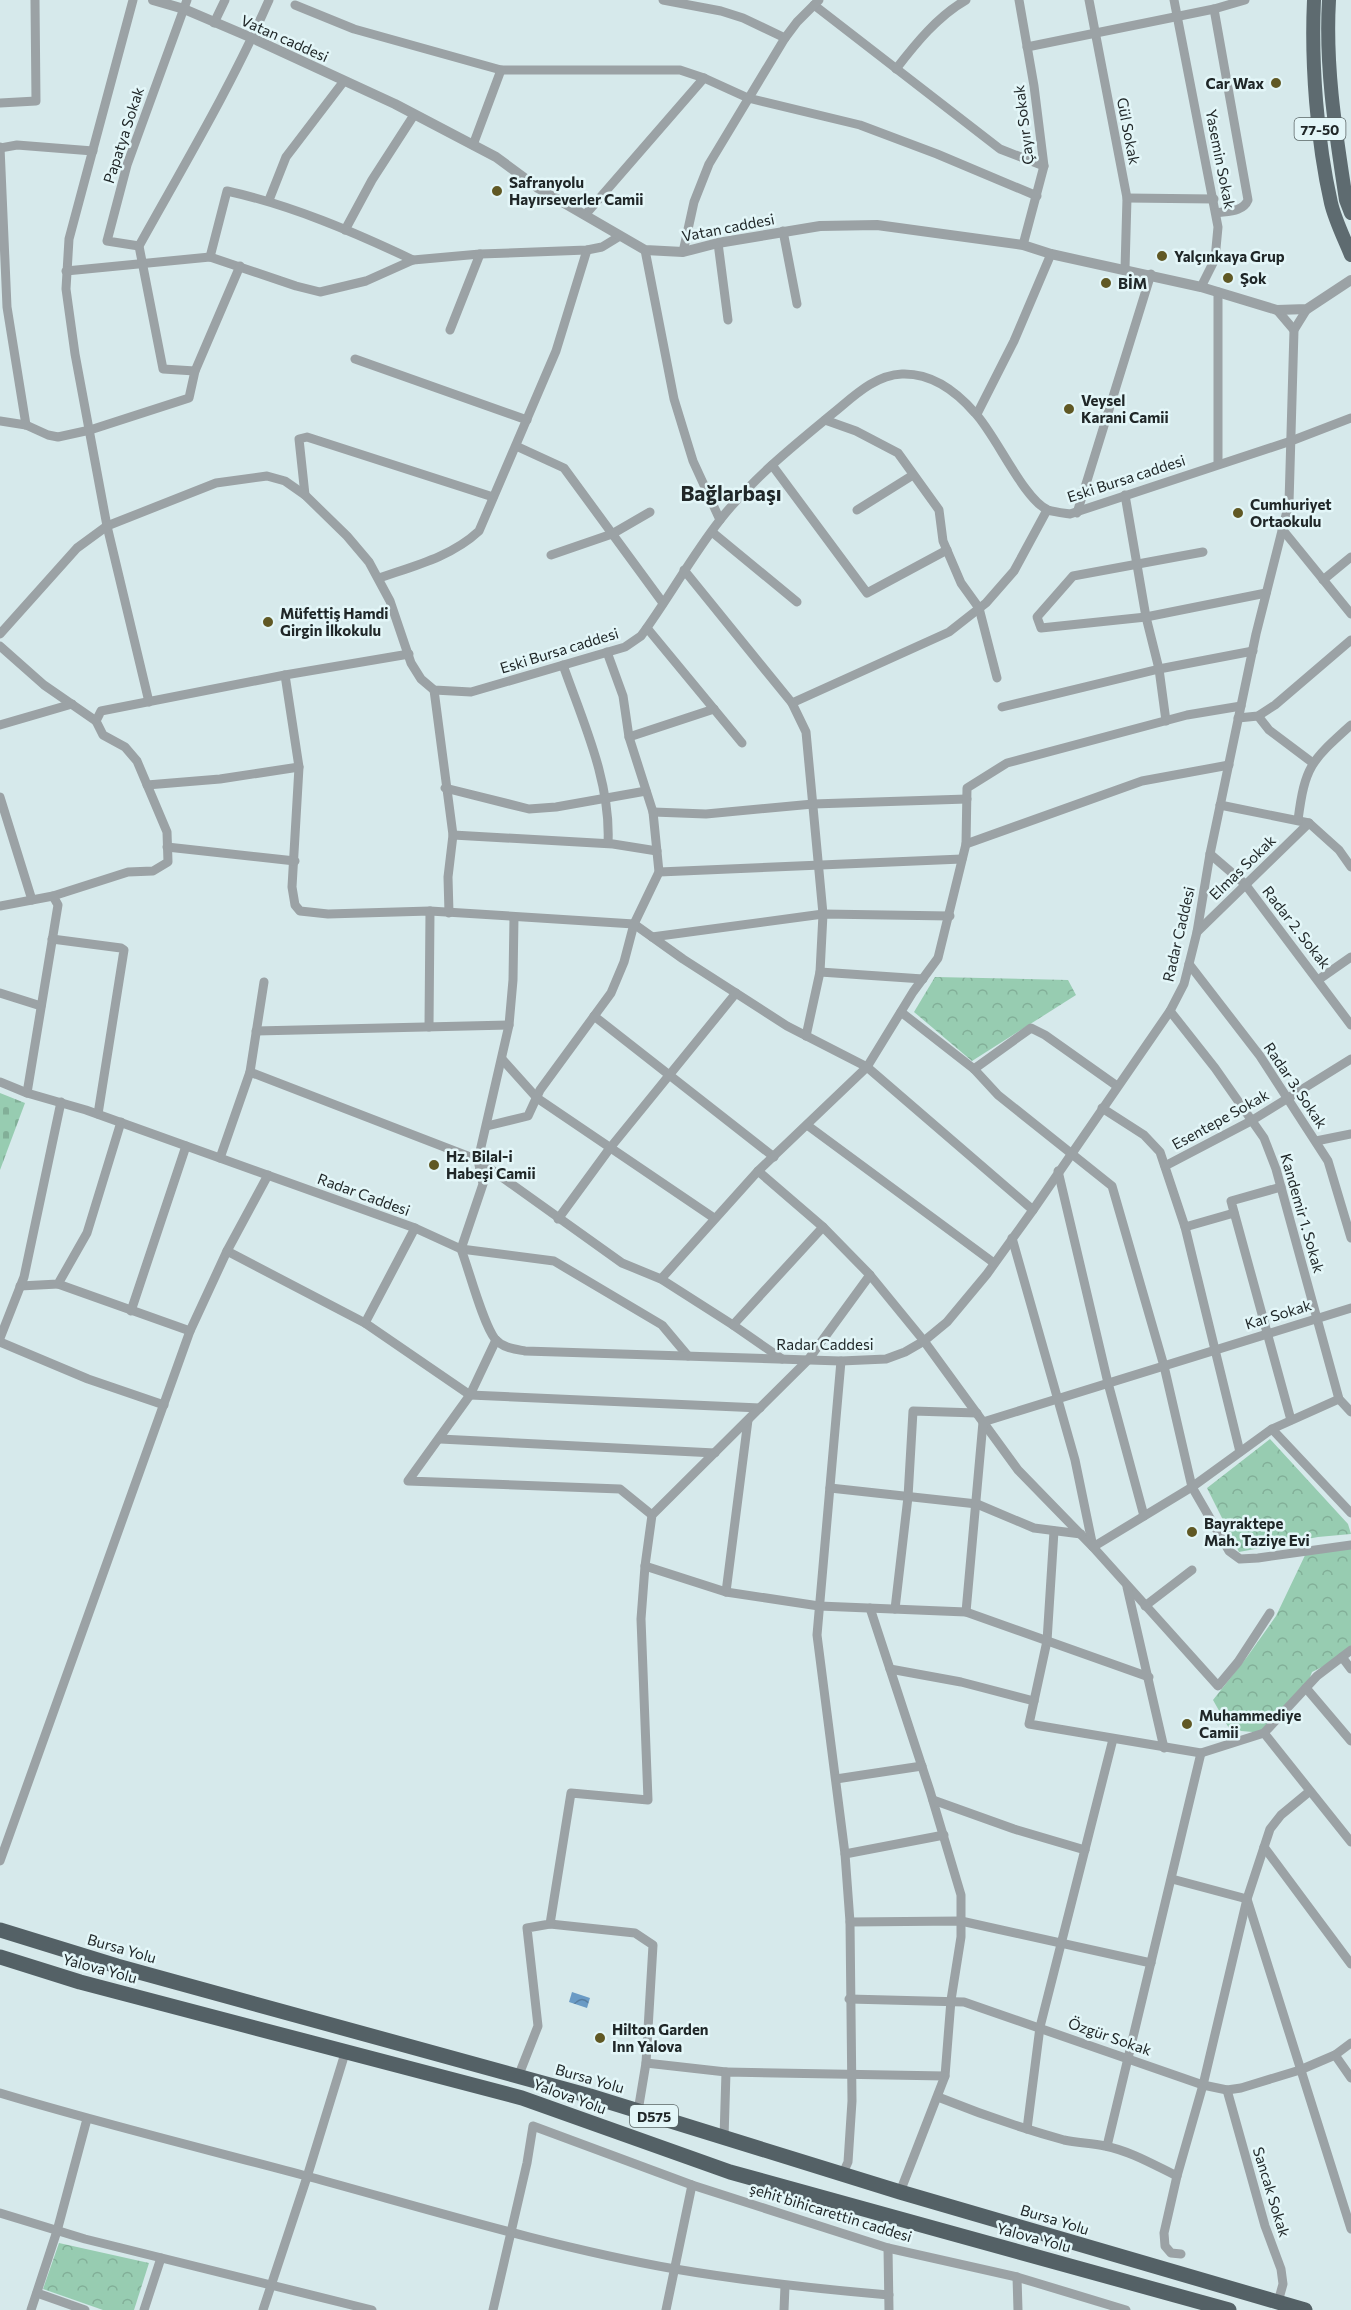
<svg xmlns="http://www.w3.org/2000/svg" width="1351" height="2310" viewBox="0 0 1351 2310" font-family="Commissioner,sans-serif">
	<style>
		.forest { fill: url(#forest-crowns) }
		.cemetery { fill: url(#cemetery-stones) }
		.water { fill: url(#water-waves) }
		.lines { fill: none; stroke-linecap: round; stroke-linejoin: round }
		.minor { stroke: #9ba2a5; stroke-width: 9 }
		.tertiary { stroke: #9ba2a5; stroke-width: 10 }
		.primary { stroke: #5e6b70; stroke-width: 14 }
		.trunk { stroke: #546166; stroke-width: 15 }
		.poi-dot { fill: #605824; stroke: #e3f6f8; stroke-width: 2 }
		.labels { text-anchor: middle; dominant-baseline: central; stroke-width: 5; stroke-linejoin: round; paint-order: stroke }
		.shield { fill: #e3f6f8; stroke: #5a6566; stroke-width: 1.5 }
		.shield-label { font-size: 14px; font-weight: bold; fill: #202728 }
		.street-label { font-size: 15px; fill: #202728; stroke: #e3f6f8 }
		.poi-label { font-size: 15px; font-weight: bold; fill: #202728; stroke: #e3f6f8; text-anchor: start }
		.district-label { font-size: 21px; font-weight: bold; fill: #202728; stroke: #e3f6f8 }
	</style>
	<defs>
		<pattern id="forest-crowns" width="20" height="18" patternUnits="userSpaceOnUse" patternTransform="scale(1.5)"><rect width="20" height="18" fill="#97ccb1"/><path d="M2 6a3 3 0 1 1 6 0M12 15a3 3 0 1 1 6 0" fill="none" stroke="#82af98"/></pattern>
		<pattern id="cemetery-stones" width="16" height="16" patternUnits="userSpaceOnUse" patternTransform="scale(1.5)"><rect width="16" height="16" fill="#97ccb1"/><path d="M2 7V4a2 2 0 0 1 4 0v3zM10 15v-3a2 2 0 0 1 4 0v3z" fill="#82af98"/></pattern>
		<pattern id="water-waves" width="16" height="10" patternUnits="userSpaceOnUse" patternTransform="scale(1.5)"><rect width="16" height="10" fill="#6a9bc5"/><path d="M0 5q4-4 8 0t8 0" fill="none" stroke="#577ea0"/></pattern>
	</defs>
	<rect width="100%" height="100%" fill="#d6e9eb"/>
	<!-- forest -->
	<g class="forest">
		<path d="M935 977 1068 980 1076 995 972 1061 914 1012Z"/>
		<path d="M1270 1439 1348 1524 1351 1534 1318 1537 1239 1552 1207 1488Z"/>
		<path d="M1351 1545V1650L1342 1657 1312 1672 1306 1688 1264 1733 1230 1730 1213 1700 1247 1657 1276 1616 1308 1549Z"/>
		<path d="M59 2243 149 2263 134 2310H103L43 2289Z"/>
	</g>
	<!-- cemetery -->
	<path class="cemetery" d="M0 1093 25 1103 0 1170Z"/>
	<!-- water -->
	<path class="water" d="M572 1992 590 1998 587 2008 569 2002Z"/>
	<g class="lines">
		<!-- minor -->
		<g class="minor">
			<path d="M133 0 69 239 66 289 75 354 107 526 149 702"/>
			<path d="M663 0 721 11 743 18 785 38"/>
			<path d="M1019 0 1034 86 1044 166 1023 245"/>
			<path d="M1089 0 1127 198 1125 269"/>
			<path d="M1174 0 1218 227 1215 259 1201 287"/>
			<path d="M295 5 354 29 501 70H680L704 78 748 98 860 125 937 154 1037 196"/>
			<path d="M814 5 1000 149 1044 166"/>
			<path d="M1214 9 1248 200C1243 212 1228 211 1216 213"/>
			<path d="M214 23 225 0"/>
			<path d="M1027 47 1214 9 1245 0"/>
			<path d="M896 69C916 43 938 16 966 0"/>
			<path d="M0 103 36 101 35 0"/>
			<path d="M473 145 501 70"/>
			<path d="M0 147 7 307 26 425"/>
			<path d="M0 148 17 145 93 151"/>
			<path d="M1127 198 1214 199"/>
			<path d="M269 200 286 157 344 81"/>
			<path d="M585 215 704 78"/>
			<path d="M345 230 372 180 414 115"/>
			<path d="M783 231 797 304"/>
			<path d="M718 243 728 320"/>
			<path d="M139 246 107 241 127 165 187 0"/>
			<path d="M645 250 674 399 693 461 720 520"/>
			<path d="M683 252 694 202 709 164 785 38 797 22 819 0"/>
			<path d="M210 257 227 191C291 205 354 232 413 260"/>
			<path d="M66 271 210 257 296 286 320 292 366 281 413 260 480 254 587 250 602 247 620 236"/>
			<path d="M1277 310 1294 330"/>
			<path d="M450 330 480 254"/>
			<path d="M355 359 527 420"/>
			<path d="M195 371 163 369 139 246C184 165 232 85 269 0"/>
			<path d="M977 414 1014 341 1051 254"/>
			<path d="M825 420 856 431 898 453 939 510 943 541 961 583 979 608 997 678"/>
			<path d="M0 421 26 425 48 435 58 437 90 430 189 398 195 371 240 266"/>
			<path d="M516 446 564 468 663 603"/>
			<path d="M1218 464V292"/>
			<path d="M772 465 867 593 947 550"/>
			<path d="M305 495 299 439 307 437 493 497"/>
			<path d="M1125 495 1146 617 1159 669 1166 721"/>
			<path d="M857 510 913 475"/>
			<path d="M1077 513 1151 274"/>
			<path d="M1282 529 1351 614"/>
			<path d="M712 532 797 602"/>
			<path d="M1203 552 1073 576 1037 617 1041 628 1146 617 1266 593"/>
			<path d="M551 555 612 534 650 512"/>
			<path d="M684 570 792 703 806 732 823 914 820 972 806 1036"/>
			<path d="M379 578C414 566 451 557 479 531L556 351 587 250"/>
			<path d="M1323 580 1351 557"/>
			<path d="M647 628 742 743"/>
			<path d="M0 634 77 548 107 526 216 483 267 476 285 481 305 495 347 536 369 562 390 601 411 663 421 679 434 690 471 692 625 647 641 636C669 598 691 557 720 520 752 479 792 447 832 414 852 398 874 375 902 374 932 373 956 391 975 413 996 435 1024 500 1048 510 1054 512 1063 513 1070 514L1291 441 1351 418"/>
			<path d="M0 646 44 685 96 721"/>
			<path d="M563 665C583 722 611 782 608 843"/>
			<path d="M285 675 299 767 292 887 295 905 300 911 328 914 430 911 634 924 683 959 787 1026 867 1067 1033 1210"/>
			<path d="M434 690 453 835 448 877 449 913"/>
			<path d="M792 703 949 632 986 603 1014 571 1047 510"/>
			<path d="M1002 707 1159 669 1253 651"/>
			<path d="M1258 716 1269 730 1313 763"/>
			<path d="M1238 718 1258 716 1275 705 1351 640"/>
			<path d="M0 725 72 704"/>
			<path d="M629 737 714 709"/>
			<path d="M147 785 220 779 299 767"/>
			<path d="M445 788 529 809 556 807 646 791"/>
			<path d="M0 797 32 900"/>
			<path d="M1220 805 1309 823 1339 850 1351 867"/>
			<path d="M653 812 706 814 813 804 967 799"/>
			<path d="M1298 820C1305 766 1311 761 1351 725"/>
			<path d="M453 835 613 844 657 851"/>
			<path d="M966 844 1142 781 1229 765"/>
			<path d="M167 847 295 861"/>
			<path d="M1210 854 1245 884 1351 1025"/>
			<path d="M659 872 962 859"/>
			<path d="M53 896 128 872 153 871 168 862 167 832 137 761 125 747 103 735 96 721 101 711 285 675 409 654"/>
			<path d="M0 906 53 896 58 905 27 1093"/>
			<path d="M514 917 513 980 509 1025 478 1160 483 1184 461 1249 554 1261 662 1325 688 1356"/>
			<path d="M1197 932 1309 823"/>
			<path d="M652 937 823 914 950 916"/>
			<path d="M52 939 121 948 124 950 98 1114"/>
			<path d="M1189 964 1260 1056 1328 1161 1351 1238"/>
			<path d="M820 972 923 979"/>
			<path d="M1318 980 1351 957"/>
			<path d="M0 993 41 1006"/>
			<path d="M1170 1011 1215 1068 1264 1138 1276 1169 1339 1399 1351 1412"/>
			<path d="M901 1012 974 1069 998 1095 1112 1186 1164 1366 1192 1487 1229 1551 1240 1559 1258 1558 1351 1545"/>
			<path d="M594 1016 774 1157"/>
			<path d="M429 1027 430 911"/>
			<path d="M256 1031 509 1025"/>
			<path d="M502 1059 537 1098 714 1218"/>
			<path d="M974 1069 1031 1028 1045 1035 1117 1086"/>
			<path d="M250 1072 478 1160 622 1263 661 1279 733 1325 782 1359"/>
			<path d="M0 1082 27 1093 86 1110 415 1228 461 1249C469 1270 483 1324 495 1339 503 1348 514 1349 525 1351L841 1361 886 1359 905 1352 924 1341 947 1322 987 1274 1033 1210 1170 1011 1184 984 1197 932 1210 854 1256 634 1289 503 1294 330 1307 309"/>
			<path d="M1102 1108 1144 1135 1160 1152 1185 1227 1240 1452"/>
			<path d="M807 1125 994 1263"/>
			<path d="M487 1126 528 1116 540 1090 611 993 624 962 634 924 659 872 653 812 629 737 623 696 607 652"/>
			<path d="M1316 1141 1351 1134"/>
			<path d="M220 1158 250 1072 264 982"/>
			<path d="M1165 1166 1251 1121 1351 1059"/>
			<path d="M758 1171 823 1227 870 1275 924 1341 1018 1470 1093 1547 1218 1686 1238 1662 1270 1613"/>
			<path d="M1058 1171 1108 1383 1144 1516"/>
			<path d="M1281 1187 1231 1201 1291 1420"/>
			<path d="M558 1219 610 1148 736 993"/>
			<path d="M1185 1227 1234 1213"/>
			<path d="M1012 1238 1075 1460 1093 1547 1192 1487 1272 1429 1339 1399"/>
			<path d="M227 1251 365 1323 470 1395 760 1408"/>
			<path d="M661 1279 758 1171 867 1067 913 992 938 958 966 844 967 788 1007 763 1187 715 1241 706"/>
			<path d="M58 1284 190 1331"/>
			<path d="M20 1286 58 1284 87 1233 121 1122"/>
			<path d="M131 1311 186 1146"/>
			<path d="M365 1323 415 1228"/>
			<path d="M733 1325 823 1227"/>
			<path d="M0 1338 24 1277 61 1102"/>
			<path d="M496 1340 470 1395 408 1481 620 1489 652 1515"/>
			<path d="M0 1342 88 1379 164 1405"/>
			<path d="M841 1361 817 1635 845 1854 850 1922 852 2101 848 2162 843 2173"/>
			<path d="M1272 1429 1351 1513"/>
			<path d="M440 1439 715 1453"/>
			<path d="M830 1488 977 1504 1034 1528 1081 1534"/>
			<path d="M1054 1531 1047 1641 1029 1724 1201 1753 1264 1733 1317 1676 1351 1650"/>
			<path d="M645 1566 726 1592 819 1606 966 1612 1149 1677"/>
			<path d="M1127 1587 1164 1748"/>
			<path d="M726 1592 748 1420"/>
			<path d="M1145 1606 1192 1570"/>
			<path d="M870 1608 930 1791 961 1895V1937L951 2000 945 2076 900 2192"/>
			<path d="M895 1609 908 1497 913 1411 977 1413"/>
			<path d="M966 1612 983 1422 1351 1308"/>
			<path d="M1342 1657 1351 1669"/>
			<path d="M890 1669 961 1682 1034 1701"/>
			<path d="M1306 1688 1351 1741"/>
			<path d="M1264 1733 1351 1842"/>
			<path d="M836 1779 922 1766"/>
			<path d="M933 1800 1014 1829 1085 1850"/>
			<path d="M1264 1847 1351 1964"/>
			<path d="M845 1854 944 1835"/>
			<path d="M0 1861 190 1331 227 1251 268 1175"/>
			<path d="M1172 1879 1247 1899 1351 2229"/>
			<path d="M850 1922 961 1921 1151 1963"/>
			<path d="M550 1924 635 1933 653 1945 646 2063 638 2111"/>
			<path d="M849 1999 964 2002 1203 2085 1227 2090 1241 2088 1300 2070 1335 2055 1351 2043"/>
			<path d="M1335 2055 1351 2078"/>
			<path d="M646 2063 726 2072"/>
			<path d="M518 2077 538 2026 527 1928 550 1924 571 1793 648 1800 641 1619 645 1566 652 1515 808 1360 870 1275"/>
			<path d="M1227 2090 1265 2226 1281 2269 1283 2284 1278 2302"/>
			<path d="M0 2093C103 2124 206 2149 310 2177 431 2210 551 2247 675 2269 746 2281 817 2289 889 2295"/>
			<path d="M938 2097C980 2114 1021 2128 1064 2140 1078 2143 1092 2143 1105 2146 1130 2151 1154 2165 1177 2176"/>
			<path d="M1027 2129 1040 2027 1113 1739"/>
			<path d="M724 2138 726 2072 945 2076"/>
			<path d="M1107 2146 1201 1753"/>
			<path d="M0 2213 85 2239 372 2310"/>
			<path d="M888 2248 889 2310"/>
			<path d="M1181 2254 1171 2253 1165 2246 1164 2233 1177 2176 1203 2085 1247 1899 1270 1829 1281 1815 1310 1791"/>
			<path d="M1017 2277 1018 2310"/>
			<path d="M37 2293 85 2310"/>
			<path d="M31 2310 57 2231 87 2119"/>
			<path d="M144 2310 161 2258"/>
			<path d="M263 2310 307 2177 346 2050"/>
			<path d="M493 2310 527 2163 533 2126 692 2185 888 2248 1017 2277 1126 2310"/>
			<path d="M666 2310 692 2185"/>
			<path d="M784 2310 785 2286"/>
		</g>
		<!-- tertiary -->
		<path class="tertiary" d="M153 0 184 9 252 38 395 104 496 157 538 188 645 250 683 252 718 243 820 226 877 225 1023 245 1051 254 1201 287 1277 310 1307 309 1351 280"/>
		<!-- primary -->
		<g class="primary">
			<path d="M1314 0C1311 63 1317 141 1331 203 1335 220 1344 238 1351 255"/>
			<path d="M1329 0C1325 68 1336 134 1346 200L1351 213"/>
		</g>
		<!-- trunk -->
		<g class="trunk">
			<path d="M0 1930 117 1966 590 2096 900 2192 1305 2310"/>
			<path d="M0 1957 80 1982 522 2098 730 2172 1229 2310"/>
		</g>
	</g>
	<!-- markers -->
	<g class="poi-dot">
		<circle cx="1276" cy="83" r="6"/>
		<circle cx="497" cy="191" r="6"/>
		<circle cx="1162" cy="256" r="6"/>
		<circle cx="1228" cy="278" r="6"/>
		<circle cx="1106" cy="283" r="6"/>
		<circle cx="1069" cy="409" r="6"/>
		<circle cx="1238" cy="513" r="6"/>
		<circle cx="268" cy="622" r="6"/>
		<circle cx="434" cy="1165" r="6"/>
		<circle cx="1192" cy="1532" r="6"/>
		<circle cx="1187" cy="1724" r="6"/>
		<circle cx="600" cy="2038" r="6"/>
	</g>
	<g class="labels">
		<!-- shield labels -->
		<g class="shield">
			<rect x="1294.5" y="118" width="51" height="22" rx="4.5"/>
			<rect x="630" y="2105" width="48" height="22" rx="4.5"/>
		</g>
		<g class="shield-label">
			<text x="1320" y="129">77-50</text>
			<text x="654" y="2116">D575</text>
		</g>
		<!-- street labels -->
		<g class="street-label">
			<text transform="translate(285 38) rotate(24)">Vatan caddesi</text>
			<text transform="translate(1023 125) rotate(-97)">Çayır Sokak</text>
			<text transform="translate(1129 131) rotate(79)">Gül Sokak</text>
			<text transform="translate(123 135) rotate(-72)">Papatya Sokak</text>
			<text transform="translate(1221 159) rotate(79)">Yasemin Sokak</text>
			<text transform="translate(728 227) rotate(-11)">Vatan caddesi</text>
			<text transform="translate(1126 478) rotate(-18)">Eski Bursa caddesi</text>
			<text transform="translate(559 650) rotate(-17)">Eski Bursa caddesi</text>
			<text transform="translate(1242 867) rotate(-44)">Elmas Sokak</text>
			<text transform="translate(1297 927) rotate(52)">Radar 2. Sokak</text>
			<text transform="translate(1178 934) rotate(-77)">Radar Caddesi</text>
			<text transform="translate(1296 1085) rotate(56)">Radar 3. Sokak</text>
			<text transform="translate(1220 1119) rotate(-29)">Esentepe Sokak</text>
			<text transform="translate(364 1194) rotate(20)">Radar Caddesi</text>
			<text transform="translate(1303 1213) rotate(74)">Kandemir 1. Sokak</text>
			<text transform="translate(1278 1314) rotate(-17)">Kar Sokak</text>
			<text x="825" y="1344">Radar Caddesi</text>
			<text transform="translate(122 1948) rotate(16)">Bursa Yolu</text>
			<text transform="translate(100 1968) rotate(15)">Yalova Yolu</text>
			<text transform="translate(1110 2036) rotate(19)">Özgür Sokak</text>
			<text transform="translate(590 2078) rotate(16)">Bursa Yolu</text>
			<text transform="translate(570 2096) rotate(20)">Yalova Yolu</text>
			<text transform="translate(1272 2192) rotate(73)">Sancak Sokak</text>
			<text transform="translate(831 2212) rotate(17)">şehit bihicarettin caddesi</text>
			<text transform="translate(1055 2219) rotate(17)">Bursa Yolu</text>
			<text transform="translate(1034 2237) rotate(15)">Yalova Yolu</text>
		</g>
		<!-- poi labels -->
		<g class="poi-label">
			<text x="1264" y="83" text-anchor="end">Car Wax</text>
			<text x="509" y="182">Safranyolu<tspan x="509" dy="17">Hayırseverler Camii</tspan></text>
			<text x="1174" y="256">Yalçınkaya Grup</text>
			<text x="1240" y="278">Şok</text>
			<text x="1118" y="283">BİM</text>
			<text x="1081" y="400">Veysel<tspan x="1081" dy="17">Karani Camii</tspan></text>
			<text x="1250" y="504">Cumhuriyet<tspan x="1250" dy="17">Ortaokulu</tspan></text>
			<text x="280" y="613">Müfettiş Hamdi<tspan x="280" dy="17">Girgin İlkokulu</tspan></text>
			<text x="446" y="1156">Hz. Bilal-i<tspan x="446" dy="17">Habeşi Camii</tspan></text>
			<text x="1204" y="1523">Bayraktepe<tspan x="1204" dy="17">Mah. Taziye Evi</tspan></text>
			<text x="1199" y="1715">Muhammediye<tspan x="1199" dy="17">Camii</tspan></text>
			<text x="612" y="2029">Hilton Garden<tspan x="612" dy="17">Inn Yalova</tspan></text>
		</g>
		<!-- district labels -->
		<g class="district-label">
			<text x="731" y="492">Bağlarbaşı</text>
		</g>
	</g>
</svg>
